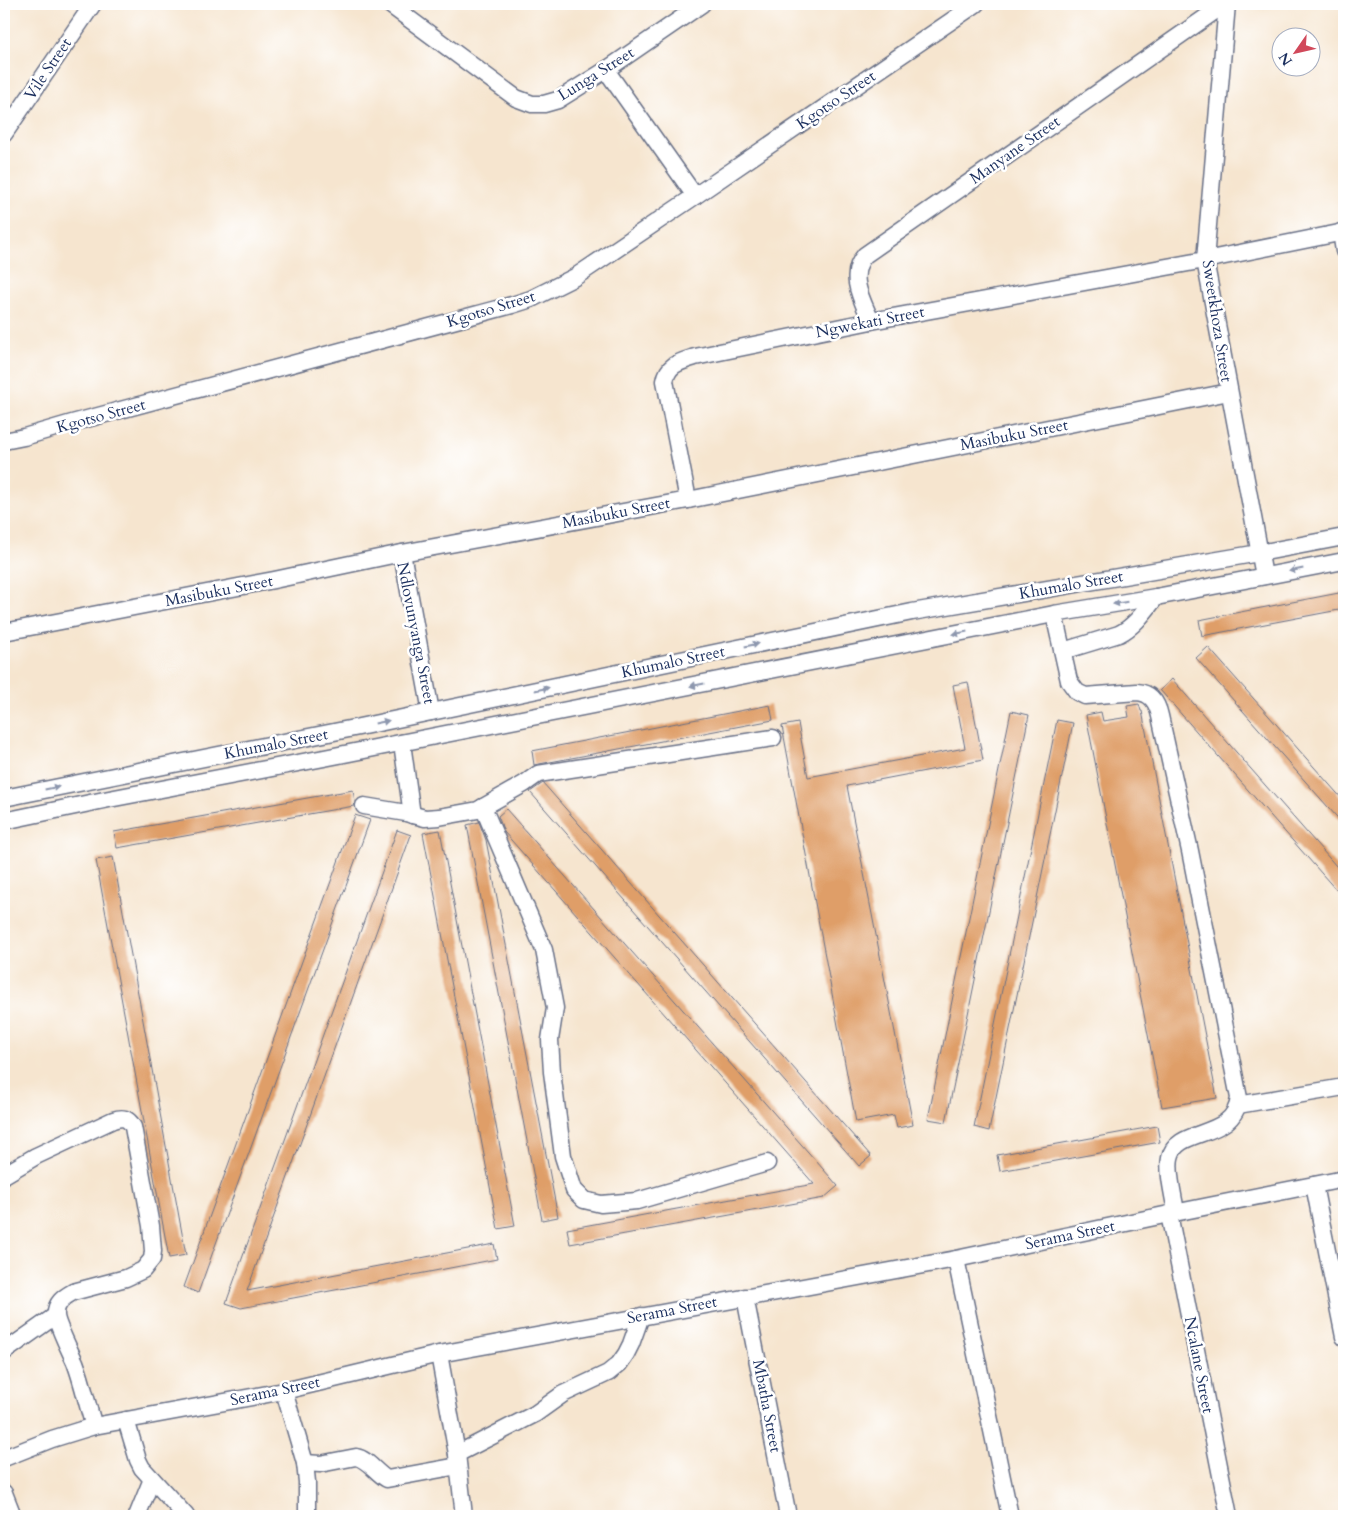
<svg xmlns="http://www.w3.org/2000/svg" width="1348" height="1520" viewBox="0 0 1348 1520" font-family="Cardo,serif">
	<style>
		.building { fill: #df9e67 }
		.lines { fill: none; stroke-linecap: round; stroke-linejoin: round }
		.minor-casing { stroke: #686f86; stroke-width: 19 }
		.minor { stroke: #fff; stroke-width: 16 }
		.oneway { fill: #8d97ae }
		.labels { text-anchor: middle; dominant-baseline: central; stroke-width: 5; stroke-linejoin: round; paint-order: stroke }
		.street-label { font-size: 16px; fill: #1b2f5e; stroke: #fff }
	</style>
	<rect width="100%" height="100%" fill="#fff"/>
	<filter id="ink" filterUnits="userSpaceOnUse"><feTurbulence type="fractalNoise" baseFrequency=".02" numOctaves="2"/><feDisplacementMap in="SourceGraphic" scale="10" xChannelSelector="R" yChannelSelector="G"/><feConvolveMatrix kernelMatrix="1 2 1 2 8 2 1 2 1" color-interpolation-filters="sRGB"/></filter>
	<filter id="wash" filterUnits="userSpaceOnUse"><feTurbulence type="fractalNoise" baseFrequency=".0096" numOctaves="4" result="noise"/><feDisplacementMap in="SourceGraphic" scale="20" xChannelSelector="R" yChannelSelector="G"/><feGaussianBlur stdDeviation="1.12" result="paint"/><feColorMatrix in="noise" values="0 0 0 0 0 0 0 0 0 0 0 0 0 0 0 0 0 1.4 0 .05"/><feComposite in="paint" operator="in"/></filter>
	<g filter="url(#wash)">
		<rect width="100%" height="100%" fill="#f6e5cf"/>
		<g id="blocks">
			<!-- building -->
			<g class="building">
				<path d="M1344 592V609L1202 636 1199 620Z"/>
				<path d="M1208 647 1344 801V825L1196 658Z"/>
				<path d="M1172 679 1344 875V899L1160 690Z"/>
				<path d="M968 682 983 760 847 786 913 1125 897 1128 894 1115 856 1122 782 726 798 723 808 777 965 748 953 685Z"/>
				<path d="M1139 704 1141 711H1142L1217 1098 1162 1107 1086 715 1101 712 1103 721 1129 717 1127 706Z"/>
				<path d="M770 705 773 720 534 765 532 751Z"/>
				<path d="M1011 711 1029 715 946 1122 928 1119Z"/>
				<path d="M1057 720 1073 723 989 1131 974 1127Z"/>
				<path d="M543 783 871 1156 859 1166 530 792Z"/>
				<path d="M353 790 355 802 354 806 117 848 114 832Z"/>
				<path d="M506 809 838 1186 824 1198 570 1244 567 1229 814 1184 504 832 498 816Z"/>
				<path d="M355 815 370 820 198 1293 184 1287Z"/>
				<path d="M479 822 486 840 558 1217 542 1220 467 825Z"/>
				<path d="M397 830 411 835 247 1291 494 1244 497 1259 241 1308 226 1303Z"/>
				<path d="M440 830 515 1226 498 1229 423 833Z"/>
				<path d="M113 857 186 1255 169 1258 96 860Z"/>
				<path d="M1157 1126 1160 1142 1000 1171 997 1155Z"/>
			</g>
		</g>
	</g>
	<g filter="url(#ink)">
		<use href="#blocks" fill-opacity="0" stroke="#686f86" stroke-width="1"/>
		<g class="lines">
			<defs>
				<g id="minor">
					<path d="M389 4 516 98 532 104H544L558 100 606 70 702 4"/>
					<path d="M1227 4 1205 260 1264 576"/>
					<path d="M606 70 695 196"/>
					<path d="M4 134 93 4"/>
					<path d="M1341 232 1344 251"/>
					<path d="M871 321C862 300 847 275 865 255L1225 4"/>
					<path d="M4 441 24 437 72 423 512 305 531 299 575 277 695 196 976 4"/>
					<path d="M688 500 665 381C668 364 680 362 695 357L871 321 1205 260 1344 232"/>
					<path d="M402 553 431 712"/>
					<path d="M1054 614 1069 681 1077 692 1085 696 1137 692C1151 693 1157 702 1160 716L1190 851 1239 1098C1234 1141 1176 1126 1170 1158 1167 1172 1174 1198 1176 1212"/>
					<path d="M4 632 274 580 402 553 688 500 1229 392"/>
					<path d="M1063 651 1119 634C1135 626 1145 611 1156 597"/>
					<path d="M402 743 412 815"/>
					<path d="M4 798 359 727 912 612 1259 553 1344 537"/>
					<path d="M364 806 406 813 425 818 439 817 478 810 524 784 538 774 773 738"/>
					<path d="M483 807 544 950 555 1008 550 1040 552 1072 563 1156 574 1190 584 1200 601 1204 637 1201 767 1163"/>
					<path d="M4 821 109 799 324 758 1054 614 1156 597 1344 561"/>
					<path d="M1238 1105 1344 1087"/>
					<path d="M4 1175 36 1156 113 1120C122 1117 128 1117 133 1127L151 1226 153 1251 152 1259 143 1270 126 1278 73 1292C64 1297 55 1303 56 1315 56 1323 71 1353 75 1362 83 1383 87 1405 94 1426"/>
					<path d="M1314 1185 1344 1337"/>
					<path d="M1169 1214 1229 1516"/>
					<path d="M956 1259 1010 1516"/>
					<path d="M745 1297 788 1516"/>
					<path d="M4 1352 55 1316"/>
					<path d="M439 1354 457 1454 464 1516"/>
					<path d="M284 1391 305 1463 307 1482V1516"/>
					<path d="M126 1420 138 1460 142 1468 186 1516"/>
					<path d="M457 1454 535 1414 563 1394 608 1373 619 1364 626 1354 631 1344 641 1316"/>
					<path d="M4 1458 52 1439 94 1426 284 1391 439 1354 956 1259 1169 1214 1344 1179"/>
					<path d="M305 1463 320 1464 356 1457C368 1459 376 1473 387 1479L458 1466"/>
					<path d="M4 1493 13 1516"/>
					<path d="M137 1516 152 1479"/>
				</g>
			</defs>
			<!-- minor casing -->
			<use href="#minor" class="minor-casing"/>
			<!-- minor -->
			<use href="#minor" class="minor"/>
		</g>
		<!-- one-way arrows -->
		<defs><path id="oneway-solid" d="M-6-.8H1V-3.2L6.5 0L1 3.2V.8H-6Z" transform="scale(1.25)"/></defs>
		<g class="oneway">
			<use href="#oneway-solid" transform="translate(1296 570) rotate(169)"/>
			<use href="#oneway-solid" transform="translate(1120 603) rotate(171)"/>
			<use href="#oneway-solid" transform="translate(960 633) rotate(169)"/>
			<use href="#oneway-solid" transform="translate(752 645) rotate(-12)"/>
			<use href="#oneway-solid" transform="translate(697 685) rotate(169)"/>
			<use href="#oneway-solid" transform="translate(542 689) rotate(-12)"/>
			<use href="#oneway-solid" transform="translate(382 722) rotate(-12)"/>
			<use href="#oneway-solid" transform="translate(52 788) rotate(-11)"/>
		</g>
	</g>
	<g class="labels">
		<!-- street labels -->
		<g class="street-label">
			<text transform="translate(48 69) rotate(-56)">Vile Street</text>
			<text transform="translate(596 74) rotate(-32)">Lunga Street</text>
			<text transform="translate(836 100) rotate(-34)">Kgotso Street</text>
			<text transform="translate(1015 150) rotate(-35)">Manyane Street</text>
			<text transform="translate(491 309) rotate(-17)">Kgotso Street</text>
			<text transform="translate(1217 321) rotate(81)">Sweetkhoza Street</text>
			<text transform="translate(870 322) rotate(-11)">Ngwekati Street</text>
			<text transform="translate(101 416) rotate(-15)">Kgotso Street</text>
			<text transform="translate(1014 435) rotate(-11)">Masibuku Street</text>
			<text transform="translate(616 513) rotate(-11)">Masibuku Street</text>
			<text transform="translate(1071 585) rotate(-10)">Khumalo Street</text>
			<text transform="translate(219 591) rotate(-11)">Masibuku Street</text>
			<text transform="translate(416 633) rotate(79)">Ndlovunyanga Street</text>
			<text transform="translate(673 662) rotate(-12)">Khumalo Street</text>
			<text transform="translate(276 744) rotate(-11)">Khumalo Street</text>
			<text transform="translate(1070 1235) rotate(-12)">Serama Street</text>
			<text transform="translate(672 1310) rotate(-11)">Serama Street</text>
			<text transform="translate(1199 1365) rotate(79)">Ncalane Street</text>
			<text transform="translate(275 1391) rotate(-12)">Serama Street</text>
			<text transform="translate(767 1406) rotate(79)">Mbatha Street</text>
		</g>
	</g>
	<!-- margin -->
	<rect width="1348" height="1520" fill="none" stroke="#fff" stroke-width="20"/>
	<!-- north arrow -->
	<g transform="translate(1296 52) rotate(236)"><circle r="24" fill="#ffffff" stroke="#a4acbf"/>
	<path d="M0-4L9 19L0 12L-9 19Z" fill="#d1495b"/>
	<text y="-8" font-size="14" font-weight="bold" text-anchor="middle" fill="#1b2f5e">N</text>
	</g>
</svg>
